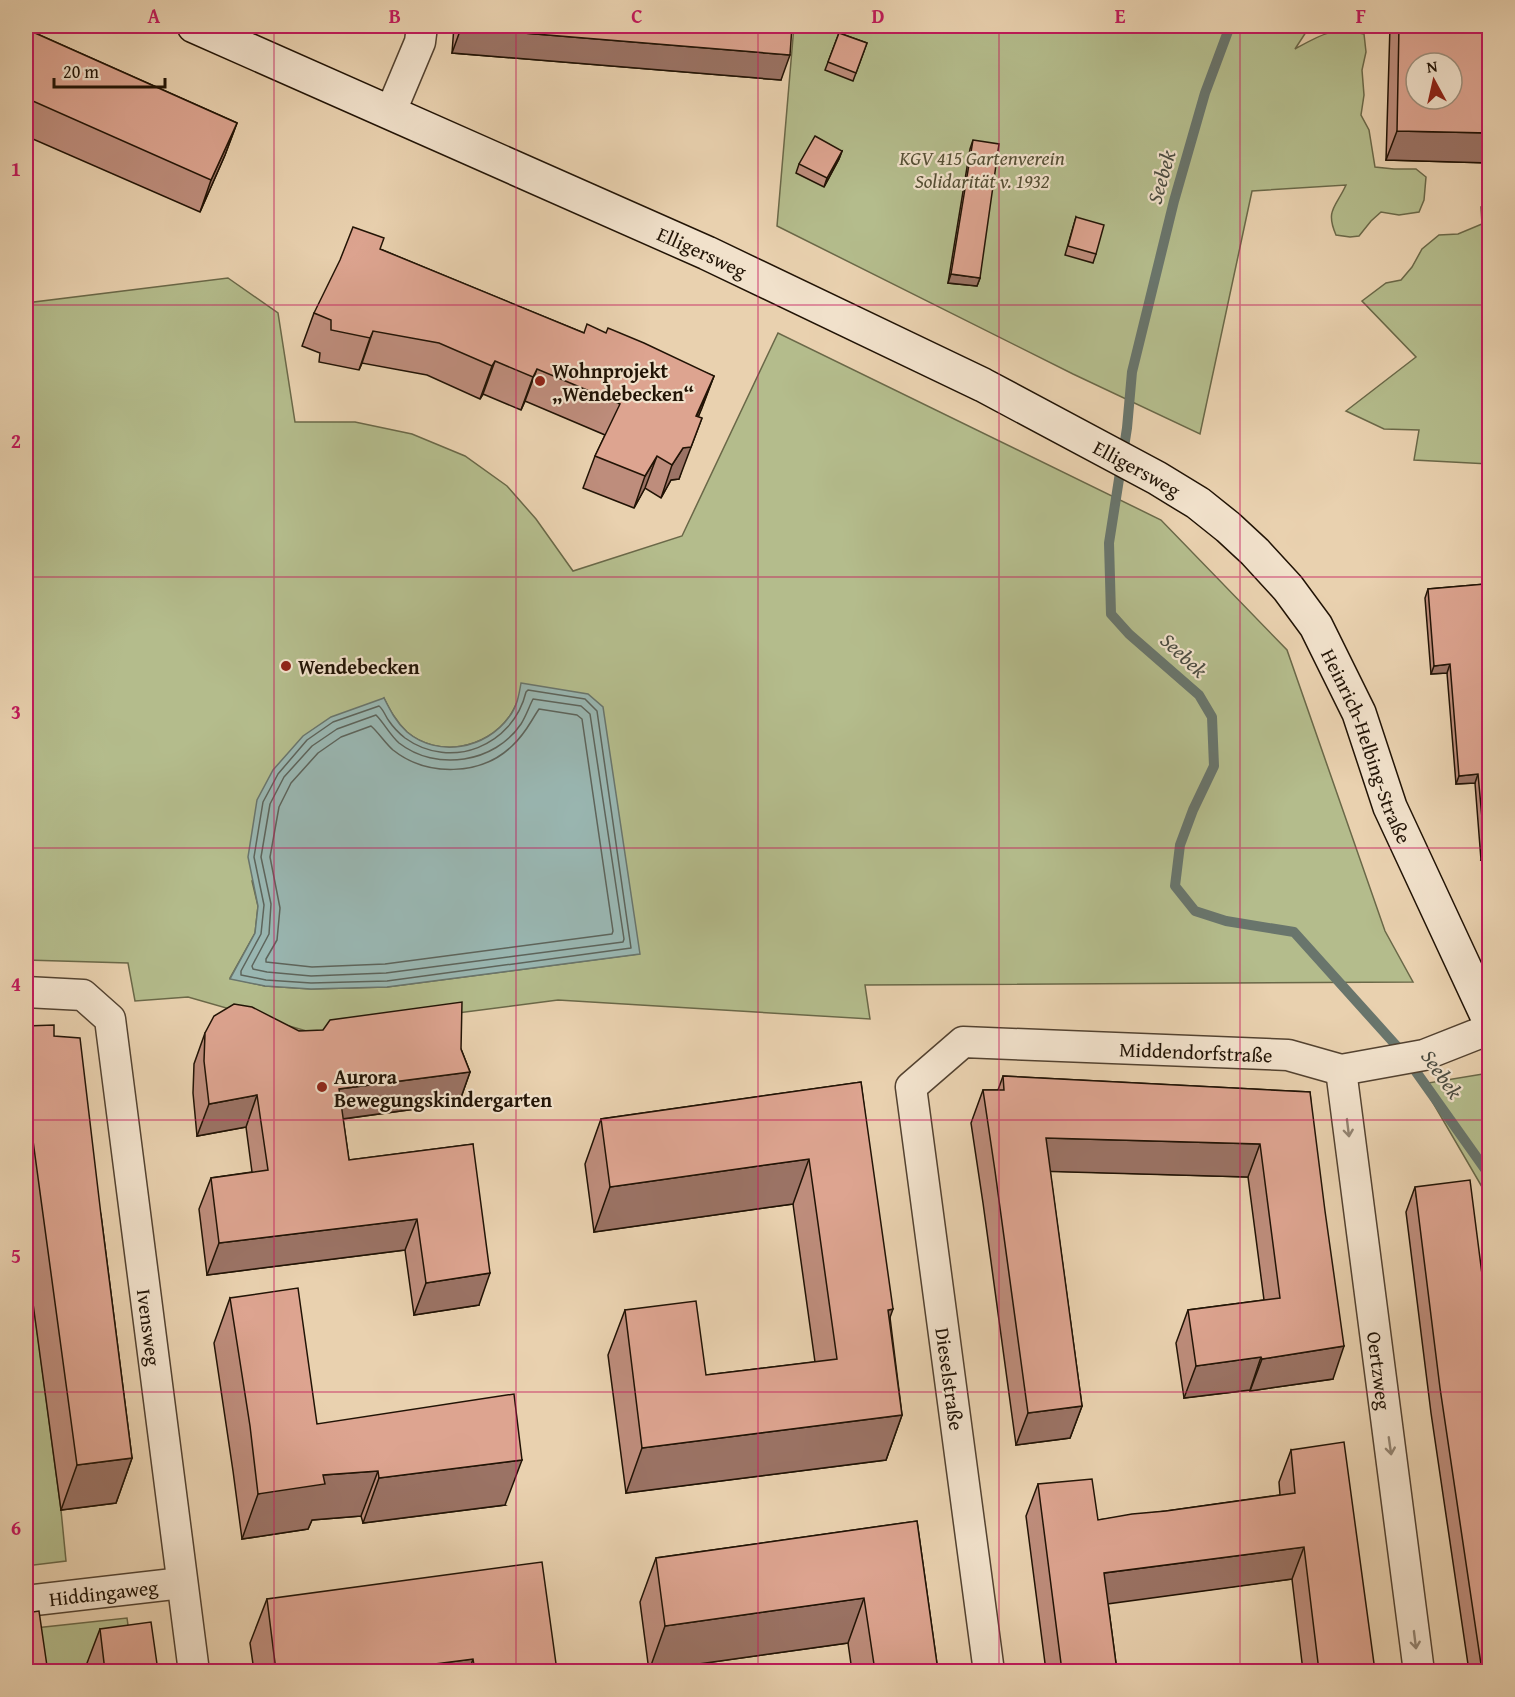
<svg xmlns="http://www.w3.org/2000/svg" width="1515" height="1697" viewBox="0 0 1515 1697" font-family="'Gentium Book Plus',serif">
	<style>
		.green { fill: #b4bc8c; stroke: #6a6848; stroke-width: 1.5; fill-rule: evenodd }
		.water { fill: #99b6b1; stroke: #69756c; stroke-width: 1.5 }
		.lines { fill: none; stroke-linecap: round; stroke-linejoin: round }
		.shore { stroke: #5d645b; stroke-width: 1.5 }
		.stream { stroke: #69756c; stroke-width: 10 }
		.street-casing { stroke: #534230; stroke-width: 33 }
		.secondary-casing { stroke: #211305; stroke-width: 36 }
		.street { stroke: #f1e1cb; stroke-width: 30 }
		.secondary { stroke: #f1e1cb; stroke-width: 33 }
		.wall { fill: #be8d7c; stroke: #211305; stroke-width: 1.5 }
		.shaded-wall { fill: #9b7365; stroke: #211305; stroke-width: 1.5 }
		.building { fill: #dda490; stroke: #211305; stroke-width: 1.5; fill-rule: evenodd }
		.oneway { stroke: #938472 }
		.grid { fill: none; stroke: #c2185b; stroke-width: 1.5; stroke-opacity: 0.55 }
		.poi-dot { fill: #8f2418; stroke: #f1e1cb; stroke-width: 2 }
		.labels { text-anchor: middle; dominant-baseline: central; stroke-width: 4.5; stroke-linejoin: round; paint-order: stroke }
		.park-label { font-size: 20px; font-style: italic; fill: #544e34; stroke: #f1e1cb }
		.street-label { font-size: 20px; fill: #211305; stroke: #f1e1cb }
		.poi-label { font-size: 20px; font-weight: bold; fill: #211305; stroke: #f1e1cb; text-anchor: start }
		.water-label { font-size: 21px; font-style: italic; fill: #4b4c41; stroke: #f1e1cb }
		.neatline { fill: none; stroke: #c2185b; stroke-width: 2 }
		.grid-label { font-size: 20px; text-anchor: middle; font-weight: bold; fill: #c2185b }
	</style>
	<rect width="100%" height="100%" fill="#e9d1af"/>
	<filter id="stains"><feTurbulence type="fractalNoise" baseFrequency=".00333" numOctaves="4"/><feColorMatrix values="0 0 0 0 .2 0 0 0 0 .09 0 0 0 0 .02 0 0 0 .5 -.17"/></filter>
	<radialGradient id="worn" r=".72"><stop offset=".6" stop-color="#630" stop-opacity="0"/><stop offset="1" stop-color="#630" stop-opacity=".3"/></radialGradient>
	<!-- green -->
	<g class="green">
		<path d="M794 26H1310L1295 49C1320 35 1334 26 1364 34L1366 52 1362 70 1364 95 1361 115 1369 130 1375 167 1394 169H1416L1426 177 1424 200 1419 212 1399 215 1381 212 1371 221 1359 236 1350 237 1336 235C1325 210 1336 207 1346 185L1252 191 1200 434 1073 374 777 226Z"/>
		<path d="M1481 207 1490 208 1489 464 1414 460 1419 430 1384 429 1346 411 1416 357 1362 301 1386 283 1401 280 1412 267 1422 249 1439 235 1458 234 1482 224Z"/>
		<path d="M228 278 278 313 295 422H355L412 434 465 456 507 486 536 519 573 571 682 536 778 333 1161 520 1287 650 1385 931 1413 982 865 985 870 1019 558 1000 310 1032 188 997 135 1001 128 963 26 960V303ZM384 698C390 710 396 722 407 732 438 758 486 749 509 717 513 712 515 706 518 701L639 954 387 987 311 989 265 986 230 978 255 933 258 906 252 881Z"/>
		<path d="M1489 1073H1490L1489 1199 1422 1084Z"/>
		<path d="M26 1248 61 1510 66 1561 26 1566Z"/>
		<path d="M127 1618 134 1667 99 1672 26 1671V1629Z"/>
	</g>
	<!-- water -->
	<path class="water" d="M521 683 588 694 603 707 640 954 387 987 311 989 265 986 230 979 255 933 258 906 248 857 257 800 273 770 303 736 331 717 384 698C390 710 396 722 407 732 438 758 486 749 509 717 517 707 519 695 521 683Z"/>
	<g class="lines">
		<!-- shore -->
		<g class="shore">
			<path d="M528 690 585 699 597 711 631 948 387 981 311 983 266 980 241 975V971L261 934 264 905 254 857 263 802 278 774 307 740 333 722 379 706C384 710 385 716 389 721 393 727 400 734 405 738 451 771 513 746 526 692Z"/>
			<path d="M533 699 581 706 590 714 624 939 623 942 386 973 311 976 267 972 253 969 252 966 269 934 271 904 261 857 270 804 284 777 312 746 337 729 376 715C384 723 390 735 399 743 436 772 495 763 521 724 526 716 529 707 533 699Z"/>
			<path d="M539 709 577 715 582 719 613 931 612 934 385 964 312 967 266 962V959L277 940 280 908 270 857 279 807 291 783 318 753 341 737 371 726C379 733 385 743 393 750 427 777 481 776 512 746 526 733 529 724 539 709Z"/>
		</g>
		<!-- stream -->
		<path class="stream" d="M1230 26 1205 93 1174 201 1132 372 1127 428 1109 543 1111 614 1129 634 1199 695 1212 717 1214 766 1193 810 1180 845 1175 886 1195 911 1226 921 1294 932 1402 1052 1490 1176"/>
		<defs>
			<g id="street">
				<path d="M391 111 420 42 422 26"/>
				<path id="s1" d="M26 992 83 995 110 1019 194 1672"/>
				<path id="s2" d="M1341 1070 1419 1672"/>
				<path id="s3" d="M26 1601 182 1583"/>
				<path id="s4" d="M989 1672 911 1087 963 1042 1288 1055 1341 1070 1424 1055 1490 1029"/>
			</g>
			<g id="secondary">
				<path id="s5" d="M194 26 707 253 983 385 1157 478 1198 503 1228 527 1255 552 1288 588 1316 626 1359 713 1390 807 1490 1022"/>
			</g>
		</defs>
		<!-- street casing -->
		<use href="#street" class="street-casing"/>
		<!-- secondary casing -->
		<use href="#secondary" class="secondary-casing"/>
		<!-- street -->
		<use href="#street" class="street"/>
		<!-- secondary -->
		<use href="#secondary" class="secondary"/>
	</g>
	<!-- wall -->
	<g class="wall">
		<path d="M454 26H792L781 80 452 53Z"/>
		<path d="M1390 26H1490V163L1386 160Z"/>
		<path d="M26 29 237 123 225 155 200 212 26 136Z"/>
		<path d="M839 33 867 43 853 81 825 70Z"/>
		<path d="M973 140 980 278 977 286 948 283 970 149Z"/>
		<path d="M842 151 839 159 824 187 796 173 799 164Z"/>
		<path d="M1076 217 1096 254 1093 263 1065 255Z"/>
		<path d="M380 249 584 333H606L714 376 698 417 679 479 671 480 661 498 645 488 634 508 583 488 595 456 605 435 525 401 521 410 483 394 480 399 427 375 362 363 359 370 319 362 320 353 302 346 314 313Z"/>
		<path d="M1490 476V542H1482L1486 484Z"/>
		<path d="M1485 584 1490 859 1481 860 1475 783 1456 784 1447 673 1431 674 1425 598 1428 589Z"/>
		<path d="M26 1026 54 1036 101 1215 132 1458 116 1503 61 1510 26 1252Z"/>
		<path d="M299 1031 461 1049 470 1072 459 1103 343 1119 349 1160 473 1144 479 1305 414 1315 405 1250 207 1275 199 1209 211 1178 252 1172 246 1127 197 1136 193 1093 194 1064 205 1033Z"/>
		<path d="M1003 1076 1310 1092 1333 1379 1250 1391V1390L1184 1398 1176 1343 1188 1310 1264 1300 1248 1177 1050 1171 1082 1406 1070 1438 1016 1445 983 1203 971 1123 983 1090H998Z"/>
		<path d="M861 1082 902 1415 886 1460 626 1493 608 1355 625 1310 706 1375 815 1362 793 1204 594 1232 585 1164 601 1119Z"/>
		<path d="M1415 1187 1490 1671H1469L1431 1413 1406 1212Z"/>
		<path d="M230 1298 317 1424 505 1505 363 1523 361 1516 312 1520 308 1529 242 1539 233 1471 214 1343Z"/>
		<path d="M1291 1450 1375 1671H1303L1292 1579 1108 1603 1117 1671H1046L1026 1516 1038 1484 1098 1520 1166 1511 1280 1495 1279 1482Z"/>
		<path d="M917 1521 938 1671H852L848 1643 649 1671 640 1602 656 1558Z"/>
		<path d="M267 1599 557 1671H254L250 1643Z"/>
		<path d="M100 1629 158 1671H84Z"/>
	</g>
	<!-- shaded-wall -->
	<g class="shaded-wall">
		<path d="M461 28 790 55 781 80 452 53Z"/>
		<path d="M237 123 225 155 200 212 211 180Z"/>
		<path d="M1397 131 1490 133V163L1386 160Z"/>
		<path d="M842 151 839 159 824 187 827 178Z"/>
		<path d="M951 274 980 278 977 286 948 283Z"/>
		<path d="M373 331 362 363 359 370 370 338Z"/>
		<path d="M495 361 483 394 480 399 492 366Z"/>
		<path d="M537 369 525 401 521 410 533 377Z"/>
		<path d="M714 376 702 408 685 448 702 418 679 479 671 480 661 498 672 465 683 448Z"/>
		<path d="M657 456 645 488 634 508 645 476Z"/>
		<path d="M1485 533 1490 534V542H1482Z"/>
		<path d="M1450 664 1447 673 1431 674 1434 666Z"/>
		<path d="M1478 774 1475 783 1456 784 1459 776Z"/>
		<path d="M1485 851H1490V859L1481 860Z"/>
		<path d="M470 1072 459 1103 327 1121 339 1089Z"/>
		<path d="M257 1095 246 1127 197 1136 209 1104Z"/>
		<path d="M1046 1138 1260 1144 1248 1177 1034 1171Z"/>
		<path d="M809 1159 793 1204 594 1232 610 1187Z"/>
		<path d="M417 1219 405 1250 207 1275 219 1243Z"/>
		<path d="M490 1273 479 1305 414 1315 426 1283Z"/>
		<path d="M893 1309 877 1354 888 1310Z"/>
		<path d="M1344 1346 1333 1379 1250 1391 1262 1359Z"/>
		<path d="M1261 1357 1250 1390 1184 1398 1196 1366Z"/>
		<path d="M1082 1406 1070 1438 1016 1445 1028 1413Z"/>
		<path d="M902 1415 886 1460 626 1493 642 1448Z"/>
		<path d="M132 1458 116 1503 61 1510 77 1465Z"/>
		<path d="M522 1460 505 1505 363 1523 379 1478Z"/>
		<path d="M378 1471 361 1516 312 1520 308 1529 242 1539 258 1494 323 1475Z"/>
		<path d="M1304 1547 1292 1579 1092 1606 1104 1573Z"/>
		<path d="M864 1598 848 1643 649 1671 665 1626Z"/>
		<path d="M473 1659 469 1671H380Z"/>
		<path d="M47 1666 45 1671H26V1669Z"/>
	</g>
	<!-- building -->
	<g class="building">
		<path d="M461 26H792L790 55 461 28Z"/>
		<path d="M1399 26H1490V133L1397 131ZM1416 63H1452V99H1416Z"/>
		<path d="M26 29 237 123 211 180 26 98Z"/>
		<path d="M839 33 867 43 856 73 828 62Z"/>
		<path d="M815 136 842 151 827 178 799 164Z"/>
		<path d="M973 140 999 144 980 278 951 274Z"/>
		<path d="M1076 217 1104 225 1096 254 1068 246Z"/>
		<path d="M353 227 384 238 380 249 584 333 587 324 606 333 608 328 644 343 714 376 696 416 702 418 691 447 683 448 672 465 657 456 645 476 595 456 620 404 537 369 533 377 495 361 492 366 439 343 373 331 370 338 331 330V320L314 313 340 260Z"/>
		<path d="M1490 477V534L1485 533Z"/>
		<path d="M1485 584 1490 642V851H1485L1478 774 1459 776 1450 664 1434 666 1428 589Z"/>
		<path d="M462 1002 461 1049 470 1072 339 1089 349 1160 473 1144 490 1273 426 1283 417 1219 219 1243 211 1178 268 1170 257 1095 209 1104 204 1061 205 1033 214 1016 234 1004 252 1007 299 1031 323 1030 330 1020Z"/>
		<path d="M54 1025V1036L80 1038 101 1215 132 1458 77 1465 26 1089V1026Z"/>
		<path d="M1003 1076 1310 1092 1325 1211 1344 1346 1262 1359 1261 1357 1196 1366 1188 1310 1280 1298 1260 1144 1046 1138 1082 1406 1028 1413 995 1171 983 1090H1004Z"/>
		<path d="M861 1082 893 1309 888 1310 902 1415 642 1448 625 1310 696 1301 706 1375 837 1359 809 1159 610 1187 601 1119Z"/>
		<path d="M1470 1180 1490 1337V1671H1482L1440 1388 1415 1187Z"/>
		<path d="M298 1288 317 1424 514 1394 522 1460 379 1478 378 1471 323 1475 325 1484 258 1494 250 1426 230 1298Z"/>
		<path d="M1344 1442 1375 1671H1319L1304 1547 1104 1573 1117 1671H1062L1038 1484 1092 1479 1098 1520 1132 1514 1166 1511 1295 1493 1291 1450Z"/>
		<path d="M917 1521 938 1671H875L864 1598 665 1626 656 1558Z"/>
		<path d="M542 1562 557 1671H475L473 1659 380 1671H276L267 1599Z"/>
		<path d="M39 1611 47 1666 26 1669V1613Z"/>
		<path d="M151 1622 158 1671H105L100 1629Z"/>
	</g>
	<!-- one-way arrows -->
	<defs><path id="oneway-shaft" d="M-6 0H5M1.5-3L5.5 0L1.5 3" fill="none" stroke-width="1.6" stroke-linecap="round" stroke-linejoin="round" transform="scale(1.5)"/></defs>
	<g class="oneway">
		<use href="#oneway-shaft" transform="translate(1348 1128) rotate(83)"/>
		<use href="#oneway-shaft" transform="translate(1390 1446) rotate(82)"/>
		<use href="#oneway-shaft" transform="translate(1415 1640) rotate(83)"/>
	</g>
	<!-- grid -->
	<path class="grid" d="M274 26V1672M516 26V1672M758 26V1672M999 26V1672M1240 26V1672M26 305H1490M26 577H1490M26 848H1490M26 1120H1490M26 1392H1490"/>
	<!-- markers -->
	<g class="poi-dot">
		<circle cx="540" cy="381" r="6"/>
		<circle cx="286" cy="666" r="6"/>
		<circle cx="322" cy="1087" r="6"/>
	</g>
	<g class="labels">
		<!-- park labels -->
		<g class="park-label">
			<text x="982" y="157">KGV 415 Gartenverein<tspan x="982" dy="23">Solidarität v. 1932</tspan></text>
		</g>
		<!-- street labels -->
		<g class="street-label">
			<text stroke="none"><textPath href="#s5" startOffset="556">Elligersweg</textPath></text>
			<text stroke="none"><textPath href="#s5" startOffset="1042">Elligersweg</textPath></text>
			<text stroke="none"><textPath href="#s5" startOffset="1414">Heinrich-Helbing-Straße</textPath></text>
			<text stroke="none"><textPath href="#s4" startOffset="892">Middendorfstraße</textPath></text>
			<text stroke="none"><textPath href="#s1" startOffset="404">Ivensweg</textPath></text>
			<text stroke="none"><textPath href="#s2" startOffset="303">Oertzweg</textPath></text>
			<text transform="translate(950 1379) rotate(82)">Dieselstraße</text>
			<text stroke="none"><textPath href="#s3" startOffset="78">Hiddingaweg</textPath></text>
		</g>
		<!-- poi labels -->
		<g class="poi-label">
			<text x="552" y="370">Wohnprojekt<tspan x="552" dy="23">„Wendebecken“</tspan></text>
			<text x="298" y="666">Wendebecken</text>
			<text x="334" y="1076">Aurora<tspan x="334" dy="23">Bewegungskindergarten</tspan></text>
		</g>
		<!-- water labels -->
		<g class="water-label">
			<text transform="translate(1161 177) rotate(-74)">Seebek</text>
			<text transform="translate(1184 655) rotate(43)">Seebek</text>
			<text transform="translate(1442 1074) rotate(55)">Seebek</text>
		</g>
	</g>
	<!-- margin -->
	<rect width="1515" height="1697" fill="none" stroke="#e9d1af" stroke-width="66"/>
	<!-- north arrow -->
	<g transform="translate(1434 81) rotate(352)"><circle r="28" fill="#f1e1cb" stroke="#9e8f7c" stroke-width="1.5"/>
	<path d="M0-4.5L10 22L0 15L-10 22Z" fill="#8f2418"/>
	<text y="-9" font-size="16" font-weight="bold" text-anchor="middle" fill="#211305">N</text>
	</g>
	<!-- scale -->
	<path d="M54 78v9h111v-9" fill="none" stroke="#211305" stroke-width="3"/>
	<text x="63" y="78" font-size="18" fill="#211305" stroke="#f1e1cb" stroke-width="4.5" paint-order="stroke">20 m</text>
	<rect x="33" y="33" width="1449" height="1631" class="neatline"/>
	<g class="grid-label">
		<text x="154" y="23">A</text>
		<text x="395" y="23">B</text>
		<text x="637" y="23">C</text>
		<text x="878" y="23">D</text>
		<text x="1120" y="23">E</text>
		<text x="1361" y="23">F</text>
		<text x="16" y="176">1</text>
		<text x="16" y="448">2</text>
		<text x="16" y="719">3</text>
		<text x="16" y="991">4</text>
		<text x="16" y="1263">5</text>
		<text x="16" y="1535">6</text>
	</g>
	<rect width="100%" height="100%" filter="url(#stains)"/>
	<rect width="100%" height="100%" fill="url(#worn)"/>
</svg>
